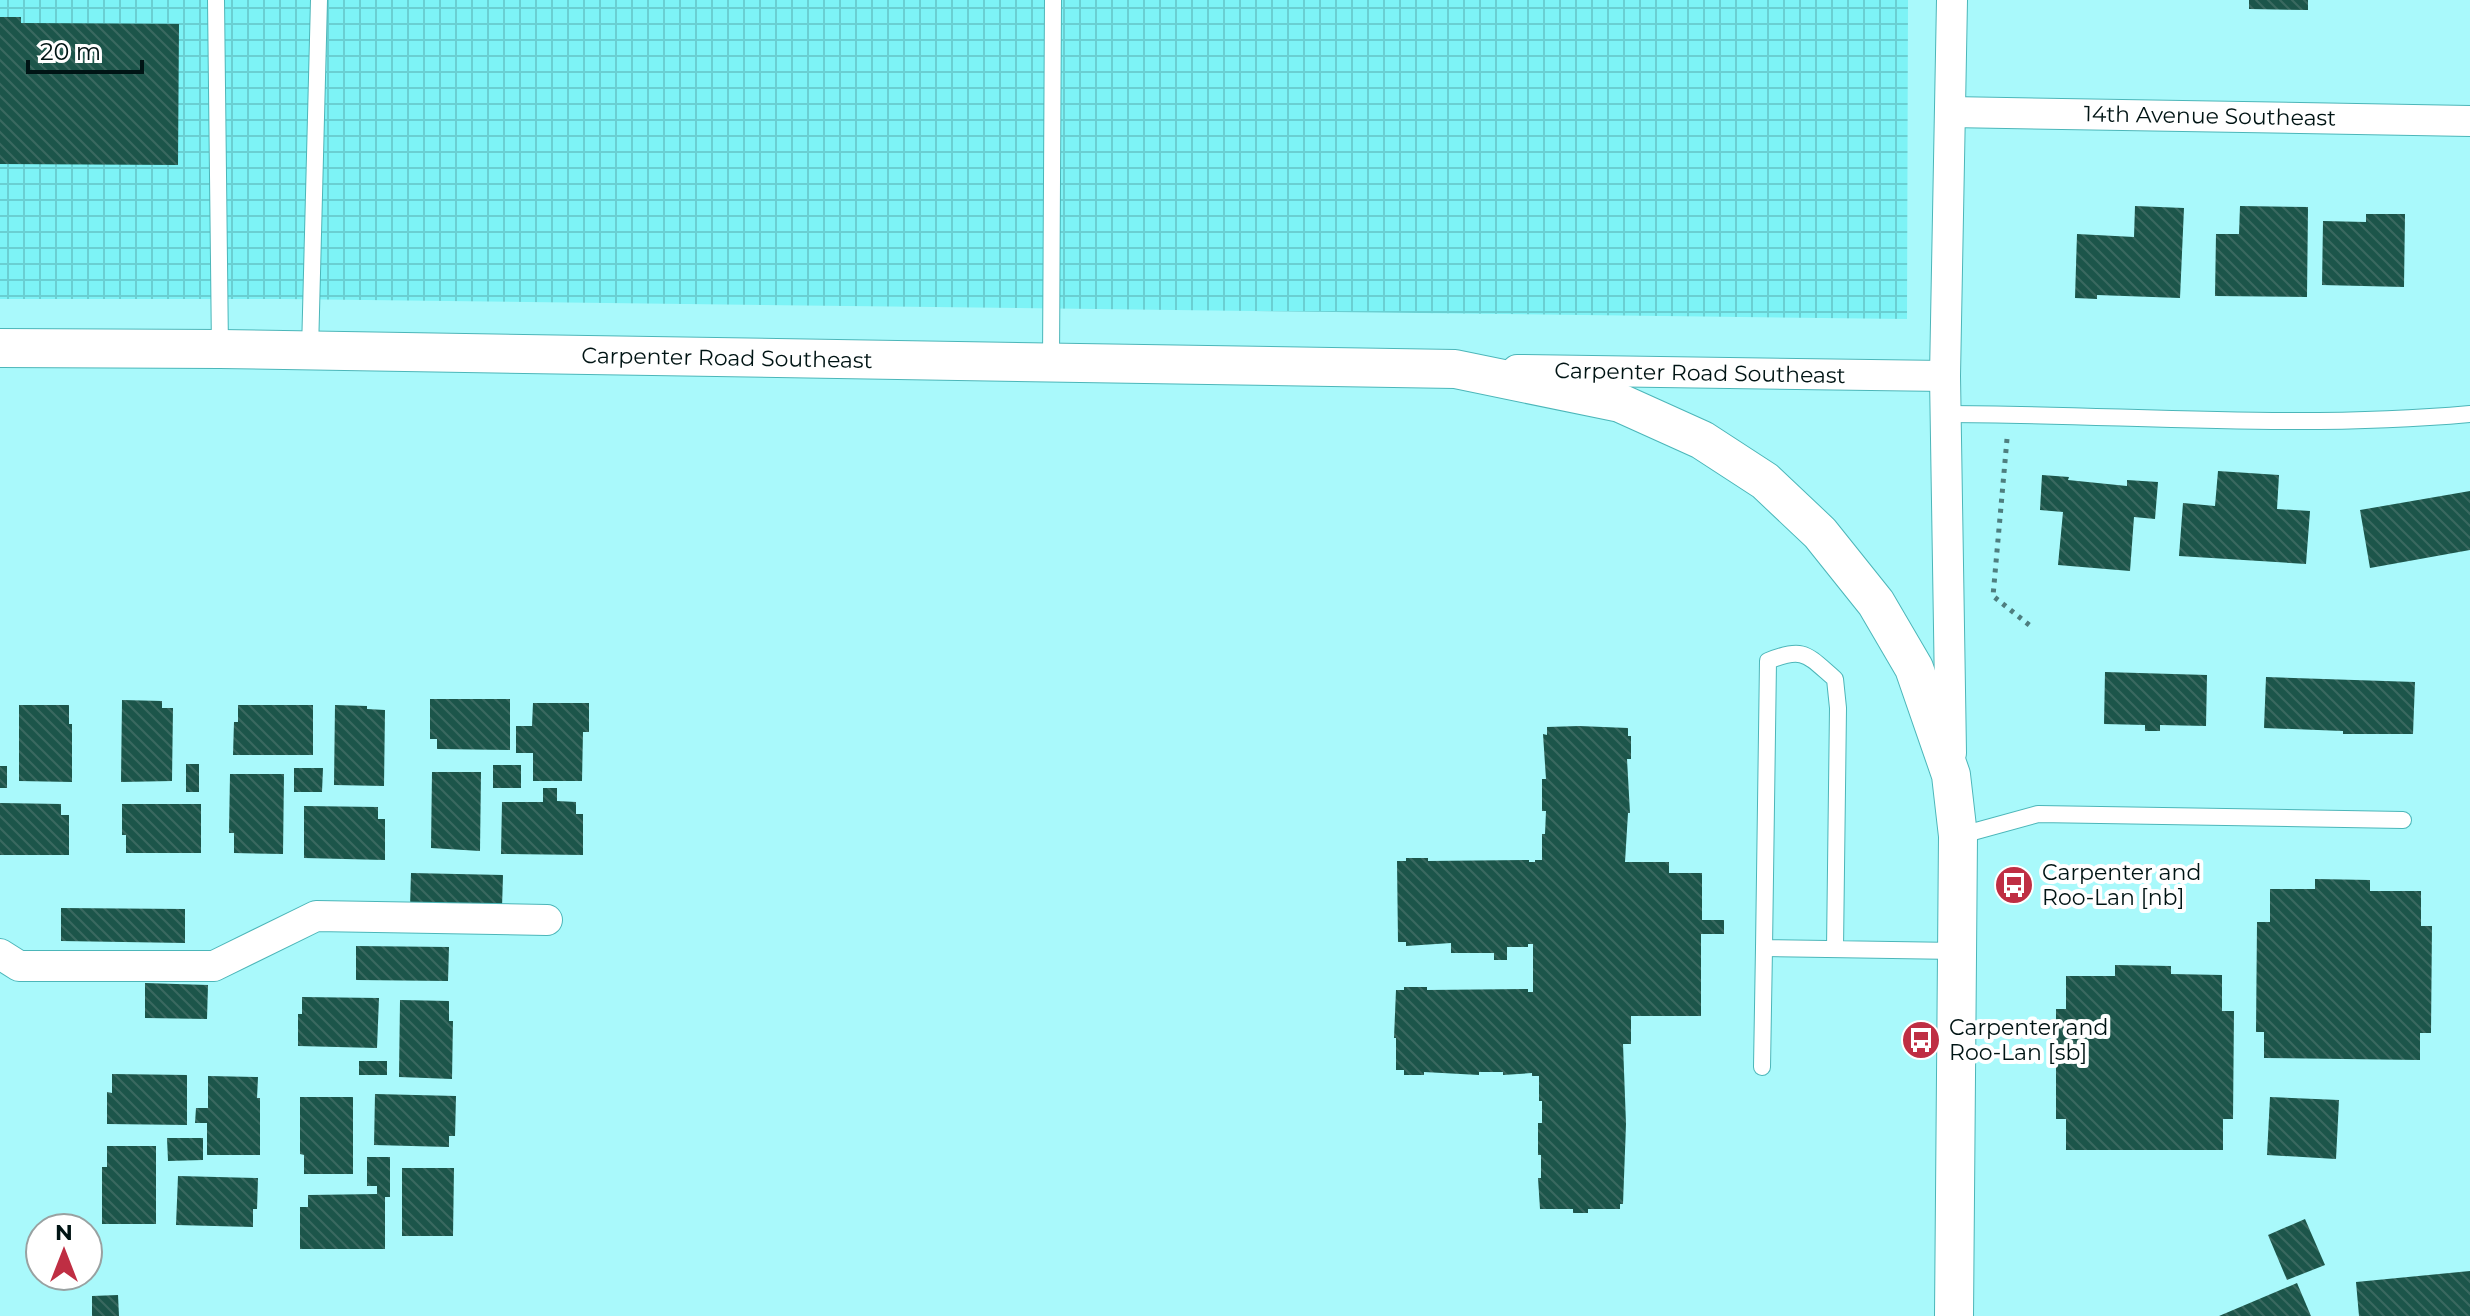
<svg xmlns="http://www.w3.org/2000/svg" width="2470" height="1316" viewBox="0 0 2470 1316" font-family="Montserrat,sans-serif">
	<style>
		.industrial { fill: url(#industrial-grid) }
		.building { fill: url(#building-back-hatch) }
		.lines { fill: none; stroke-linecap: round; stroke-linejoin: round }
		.service-casing { stroke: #4cb6b9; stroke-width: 18 }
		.minor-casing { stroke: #4cb6b9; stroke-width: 32 }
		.tertiary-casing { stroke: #4cb6b9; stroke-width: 40 }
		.path { stroke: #4e7e7f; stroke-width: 5; stroke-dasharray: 4 6; stroke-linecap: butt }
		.service { stroke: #fff; stroke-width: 16 }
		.minor { stroke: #fff; stroke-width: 30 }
		.tertiary { stroke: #fff; stroke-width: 38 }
		.labels { text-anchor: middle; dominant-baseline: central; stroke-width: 8; stroke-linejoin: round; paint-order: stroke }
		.street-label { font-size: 22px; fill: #001414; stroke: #fff }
		.poi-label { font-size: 22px; fill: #001414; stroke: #fff; text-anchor: start }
	</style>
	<defs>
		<pattern id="industrial-grid" width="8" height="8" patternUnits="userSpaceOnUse" patternTransform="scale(2)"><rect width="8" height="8" fill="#7df3f6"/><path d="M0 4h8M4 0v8" fill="none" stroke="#6acfd2"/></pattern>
		<pattern id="building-back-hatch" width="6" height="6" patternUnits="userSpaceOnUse" patternTransform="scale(2)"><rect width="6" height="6" fill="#1c554a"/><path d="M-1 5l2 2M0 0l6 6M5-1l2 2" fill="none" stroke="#3a6960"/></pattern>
	</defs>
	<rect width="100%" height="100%" fill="#a9f9fb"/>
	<!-- industrial -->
	<path class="industrial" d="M0 0H1908L1907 319 282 299H0Z"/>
	<!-- building -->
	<g class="building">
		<path d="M2249 0H2308V10L2249 9Z"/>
		<path d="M0 17H21V23L179 24 178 165 0 164Z"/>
		<path d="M2135 206 2184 208 2180 298 2097 295V299L2075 298 2077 234 2134 237Z"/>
		<path d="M2240 206 2308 207 2307 297 2215 296 2216 234H2239Z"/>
		<path d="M2366 214H2405L2404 287 2322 285 2323 221 2366 222Z"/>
		<path d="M2218 471 2279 475 2277 509 2310 511 2306 564 2179 556 2183 503 2215 506Z"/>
		<path d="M2042 475 2069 477 2068 480 2127 486V480L2158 482 2155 519 2134 517 2130 571 2058 565 2063 512 2040 510Z"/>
		<path d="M2470 491V550L2370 568 2360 510Z"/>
		<path d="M2105 672 2207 675 2206 726 2160 725V731H2145V725L2104 724Z"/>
		<path d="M2266 677 2415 682 2413 734H2343V731L2264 728Z"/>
		<path d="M430 699H510V750L437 749V739H430Z"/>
		<path d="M122 700 162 701V708H173L172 781 121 782Z"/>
		<path d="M533 703H589V732H583L582 781H533V753H516V726H532Z"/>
		<path d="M19 705H69V724H72V782L19 781Z"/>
		<path d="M238 705H313V755H233L234 722H238Z"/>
		<path d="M335 705 367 706V709L385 710 384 786 334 785Z"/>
		<path d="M1579 726 1628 728V736H1631V759H1627L1630 813H1628L1625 862H1669V873H1702V920H1724V934H1701V1016H1631V1044H1623L1626 1124 1623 1204H1620V1209H1588V1213H1573V1209H1540L1538 1178H1541V1155H1538V1123H1542V1101H1539V1076H1532V1073L1503 1075V1072H1479V1075L1424 1072V1075H1404V1070H1396V1038H1394L1396 990H1404V987H1427V990L1528 989V992H1533V944H1528V947H1507V960H1494V953H1451V943L1406 946V942H1398L1397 861H1406V858H1428V861L1529 860V862H1535V860H1542V834H1545L1546 811H1542V779H1546L1543 734 1547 735V727Z"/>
		<rect x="186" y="764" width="13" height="28"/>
		<rect x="493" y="765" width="28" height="23"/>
		<rect x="0" y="766" width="7" height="22"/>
		<path d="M294 768H323L322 792H294Z"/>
		<path d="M432 772H481L480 851 431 848Z"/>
		<path d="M230 774H284L283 854 234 853V833H229Z"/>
		<path d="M543 788H557V801L576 802V814H583V855L501 854 502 802H543Z"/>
		<path d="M0 803 61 804V815H69V855H0Z"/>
		<path d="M122 804H201V853H126V835H122Z"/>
		<path d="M304 806 378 807V819H385V860L304 858Z"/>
		<path d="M411 873 503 875 502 908 410 907Z"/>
		<path d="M2315 879 2370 880V891H2421V926H2432L2431 1033H2420V1060L2264 1058V1032H2256L2257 922H2270V889H2315Z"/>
		<path d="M61 908 185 909V943L61 941Z"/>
		<path d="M356 946 449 947 448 981 356 980Z"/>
		<path d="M2115 965 2171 966V974L2222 975V1011H2234L2233 1119H2223V1150H2066V1119H2056V1009H2066V976H2115Z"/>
		<path d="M145 983 208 985 207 1019 145 1018Z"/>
		<path d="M302 997 379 998 377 1048 298 1046V1014H302Z"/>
		<path d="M400 1000 449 1001V1021H453L452 1079 399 1077Z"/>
		<rect x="359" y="1061" width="28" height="14"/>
		<path d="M112 1074 187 1075V1125L107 1124V1092L112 1093Z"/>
		<path d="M208 1076 258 1077 257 1098H260V1155H207V1123H195L196 1108H208Z"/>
		<path d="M375 1094 456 1096 455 1136H449V1147L374 1145Z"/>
		<path d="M300 1097H353V1174H304V1155L300 1154Z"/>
		<path d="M2270 1097 2339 1100 2336 1159 2267 1155Z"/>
		<path d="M167 1138H203V1160L168 1161Z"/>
		<path d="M107 1146H156V1224H102V1167H107Z"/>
		<path d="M367 1157H390V1197H385V1249H300V1207H308V1195L377 1194V1186H367Z"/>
		<path d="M402 1168H454L453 1236H402Z"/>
		<path d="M178 1176 258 1178 257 1209H253V1227L176 1225Z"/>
		<path d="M2305 1219 2325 1265 2287 1280 2268 1235Z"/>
		<path d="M2470 1271V1316H2359L2356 1282Z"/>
		<path d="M2297 1283 2311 1316H2219Z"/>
		<path d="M118 1295 119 1316H92V1296Z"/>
	</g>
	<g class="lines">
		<defs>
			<g id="service">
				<path d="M216 0 220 349"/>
				<path d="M310 351 319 0"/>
				<path d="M1051 362 1053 0"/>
				<path d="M1945 414C2120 414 2295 430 2470 414"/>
				<path d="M1958 836 2038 814 2403 820"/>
				<path d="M1835 949 1838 708 1835 679C1807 655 1804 646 1768 661L1764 948 1957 951"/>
				<path d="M1762 1067 1764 948"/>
			</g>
			<g id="minor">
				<path d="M1950 112 2470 121"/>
				<path d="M1517 370 1945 376"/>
				<path d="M1951 753 1945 376 1952 0"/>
				<path d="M0 954 19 966H214L316 916 547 920"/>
			</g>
			<path id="tertiary" d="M0 348 220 349 1455 369 1620 403 1702 440 1765 481 1820 533 1876 603 1914 668 1951 775 1958 836 1954 1316"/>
		</defs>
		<!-- service casing -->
		<use href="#service" class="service-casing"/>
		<!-- minor casing -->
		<use href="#minor" class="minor-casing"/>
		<!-- tertiary casing -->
		<use href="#tertiary" class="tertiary-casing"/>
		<!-- path -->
		<path class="path" d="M2007 439 1993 596 2033 628"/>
		<!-- service -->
		<use href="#service" class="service"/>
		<!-- minor -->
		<use href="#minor" class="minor"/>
		<!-- tertiary -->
		<use href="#tertiary" class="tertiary"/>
	</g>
	<!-- icons -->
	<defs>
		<symbol id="bus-disc" viewBox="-11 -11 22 22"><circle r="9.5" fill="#bf2e43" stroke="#fff"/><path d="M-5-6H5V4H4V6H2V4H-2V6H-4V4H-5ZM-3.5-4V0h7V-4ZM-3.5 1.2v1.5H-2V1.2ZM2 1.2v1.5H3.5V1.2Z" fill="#fff"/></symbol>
	</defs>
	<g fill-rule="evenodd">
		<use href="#bus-disc" x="1992" y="863" width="44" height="44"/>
		<use href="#bus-disc" x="1899" y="1018" width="44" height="44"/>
	</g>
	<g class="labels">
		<!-- street labels -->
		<g class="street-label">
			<text transform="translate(2210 116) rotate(1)">14th Avenue Southeast</text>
			<text transform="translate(727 358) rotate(1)">Carpenter Road Southeast</text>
			<text transform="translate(1700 373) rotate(1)">Carpenter Road Southeast</text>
		</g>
		<!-- poi labels -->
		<g class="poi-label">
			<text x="2042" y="872">Carpenter and<tspan x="2042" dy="25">Roo-Lan [nb]</tspan></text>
			<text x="1949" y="1027">Carpenter and<tspan x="1949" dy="25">Roo-Lan [sb]</tspan></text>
		</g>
	</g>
	<!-- north arrow -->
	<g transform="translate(64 1252)"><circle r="38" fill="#ffffff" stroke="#99a1a1" stroke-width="2"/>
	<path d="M0-6L14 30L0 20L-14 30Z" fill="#bf2e43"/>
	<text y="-12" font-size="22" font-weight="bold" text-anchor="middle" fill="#001414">N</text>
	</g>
	<!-- scale -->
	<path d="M28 60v12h114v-12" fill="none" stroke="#001414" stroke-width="4"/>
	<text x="40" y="60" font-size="24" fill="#001414" stroke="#ffffff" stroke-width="6" paint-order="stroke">20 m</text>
</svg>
